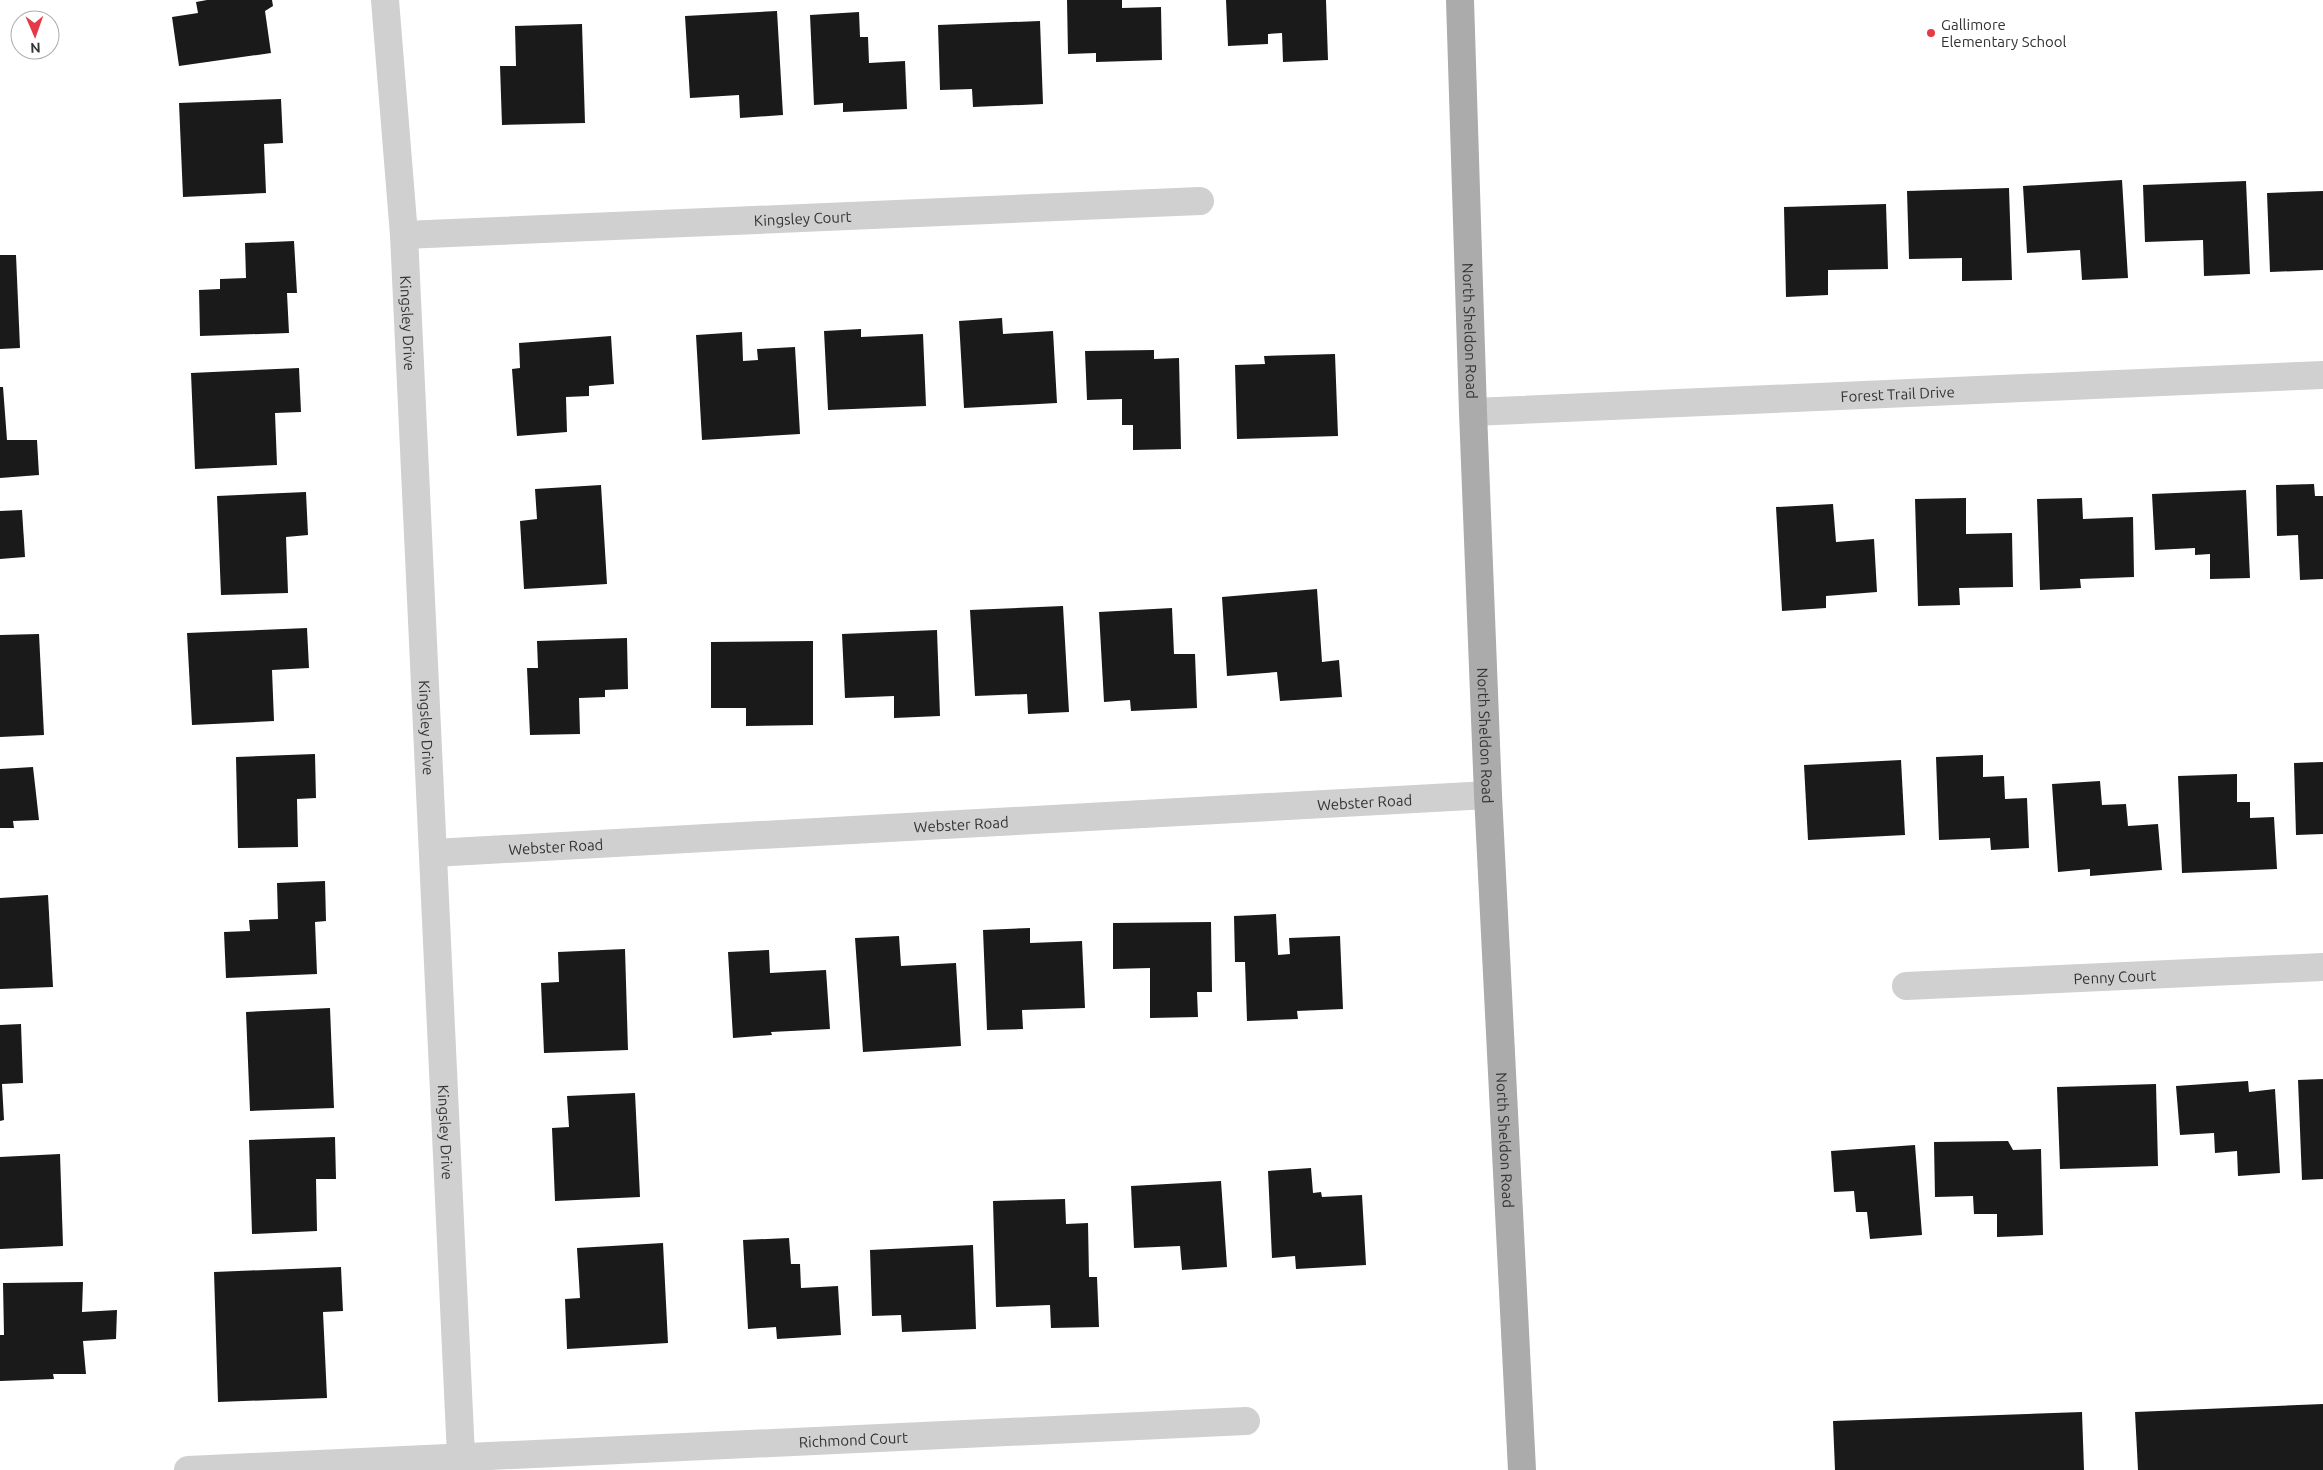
<svg xmlns="http://www.w3.org/2000/svg" width="2323" height="1470" viewBox="0 0 2323 1470" font-family="Ubuntu,sans-serif">
	<style>
		.building { fill: #1a1a1a }
		.lines { fill: none; stroke-linecap: round; stroke-linejoin: round }
		.minor { stroke: #d0d0d0; stroke-width: 28 }
		.major { stroke: #ababab; stroke-width: 28 }
		.poi-dot { fill: #e63946; stroke: #fff; stroke-width: 2 }
		.labels { text-anchor: middle; dominant-baseline: central; stroke-width: 5; stroke-linejoin: round; paint-order: stroke }
		.poi-label { font-size: 15px; fill: #333; stroke: #fff; text-anchor: start }
		.street-label { font-size: 15px; fill: #333; stroke: #fff }
	</style>
	<rect width="100%" height="100%" fill="#fff"/>
	<!-- building -->
	<g class="building">
		<path d="M207 0H272L273 6 265 11 271 53 179 66 172 17 198 13 196 2Z"/>
		<path d="M1067 0H1122V8L1161 7 1162 60 1096 62V53L1068 54Z"/>
		<path d="M1226 0H1326L1328 60 1283 62 1282 33 1268 34V44L1228 46Z"/>
		<path d="M777 11 783 115 740 118 739 95 690 98 685 16Z"/>
		<path d="M859 12 860 37H868L869 63 905 61 907 109 843 112V103L814 105 810 15Z"/>
		<path d="M1040 21 1043 104 973 107 972 89 940 90 938 25Z"/>
		<path d="M582 24 585 123 502 125 500 66H516L515 26Z"/>
		<path d="M281 99 283 143 264 144 266 193 183 197 179 103Z"/>
		<path d="M2122 180 2128 278 2082 280 2080 250 2027 253 2023 186Z"/>
		<path d="M2246 181 2250 274 2204 276 2203 240 2145 242 2143 185Z"/>
		<path d="M2009 188 2012 280 1962 281V258L1909 259 1907 191Z"/>
		<path d="M2323 191V270L2270 272 2267 193Z"/>
		<path d="M1886 204 1888 269 1828 270V295L1786 297 1784 207Z"/>
		<path d="M294 241 297 293H287L289 333 200 336 199 290 220 289V279L246 278 245 243Z"/>
		<path d="M0 255H16L20 348 0 349Z"/>
		<path d="M1002 318 1003 334 1053 331 1057 403 964 408 959 321Z"/>
		<path d="M861 329V337L923 334 926 406 828 410 824 331Z"/>
		<path d="M742 332 743 361 758 360 757 349 795 347 800 434 702 440 696 335Z"/>
		<path d="M611 336 614 384 589 386V396L566 397 567 432 517 436 512 369 520 368 519 343Z"/>
		<path d="M1154 350V359L1179 358 1181 449 1133 450V425H1122V399L1087 400 1085 351Z"/>
		<path d="M1335 354 1338 436 1237 439 1235 365 1265 364 1264 356Z"/>
		<path d="M299 368 301 412 275 413 277 465 195 469 191 373Z"/>
		<path d="M0 387H3L7 440H37L39 475 0 478Z"/>
		<path d="M2314 484 2315 496H2323V579L2300 580 2298 535 2277 536 2276 485Z"/>
		<path d="M601 485 607 584 524 589 520 521 537 519 535 489Z"/>
		<path d="M2246 490 2250 578 2210 579V554L2195 555V548L2155 550 2152 494Z"/>
		<path d="M306 492 308 535 286 537 288 593 221 595 217 496Z"/>
		<path d="M1966 498V534L2012 533 2013 587 1959 588 1960 605 1918 606 1915 499Z"/>
		<path d="M2082 498 2083 519 2133 517 2134 577 2080 579 2081 588 2040 590 2037 499Z"/>
		<path d="M1833 504 1836 542 1874 539 1877 592 1826 596V608L1782 611 1776 507Z"/>
		<path d="M22 510 25 557 0 559V511Z"/>
		<path d="M1317 589 1322 662 1339 660 1342 697 1280 701 1277 672 1227 676 1222 597Z"/>
		<path d="M1063 606 1069 712 1028 714 1027 694 975 696 970 610Z"/>
		<path d="M1172 608 1174 654H1195L1197 708 1131 711 1130 700 1104 702 1099 612Z"/>
		<path d="M307 628 309 668 272 670 274 721 192 725 187 633Z"/>
		<path d="M937 630 940 716 894 718V696L845 698 842 634Z"/>
		<path d="M39 634 44 735 0 737V635Z"/>
		<path d="M627 638 628 689 605 690V697L579 698 580 734 530 735 527 668H538L537 641Z"/>
		<path d="M813 641V725L746 726V708H711V642Z"/>
		<path d="M315 754 316 798 297 799 298 847 238 848 236 757Z"/>
		<path d="M1983 755V777L2004 776 2005 799 2027 798 2029 848 1991 850 1990 838 1939 840 1936 757Z"/>
		<path d="M1901 760 1905 835 1808 840 1804 765Z"/>
		<path d="M2323 762V834L2296 835 2294 763Z"/>
		<path d="M33 767 39 820 13 821 14 828H0V769Z"/>
		<path d="M2237 774V802H2250V818L2274 817 2277 869 2182 873 2178 776Z"/>
		<path d="M2100 781 2102 805 2126 804 2128 826 2158 824 2162 870 2090 876V869L2058 872 2052 784Z"/>
		<path d="M325 881 326 921 315 922 317 974 226 978 224 932 250 931 249 920 278 919 277 883Z"/>
		<path d="M48 895 53 987 0 989V898Z"/>
		<path d="M1276 914 1278 955 1290 954 1289 938 1340 936 1343 1009 1297 1011 1298 1019 1247 1021 1245 962H1235L1234 916Z"/>
		<path d="M1211 922 1212 992H1197L1198 1017 1150 1018V968L1113 969V923Z"/>
		<path d="M1030 928V943L1082 941 1085 1008 1022 1010 1023 1029 987 1030 983 930Z"/>
		<path d="M899 936 901 966 956 963 961 1046 863 1052 855 938Z"/>
		<path d="M625 949 628 1050 544 1053 541 983 559 982 558 952Z"/>
		<path d="M769 950 770 973 826 970 830 1029 771 1032 772 1035 733 1038 728 952Z"/>
		<path d="M330 1008 334 1108 250 1111 246 1012Z"/>
		<path d="M21 1024 23 1083 2 1084 4 1120 0 1121V1025Z"/>
		<path d="M2323 1079V1179L2302 1180 2298 1080Z"/>
		<path d="M2248 1081 2249 1092 2275 1089 2280 1173 2238 1176 2237 1151 2215 1153 2214 1133 2180 1135 2176 1086Z"/>
		<path d="M2156 1084 2158 1166 2060 1169 2057 1087Z"/>
		<path d="M635 1093 640 1197 555 1201 552 1128 569 1127 567 1096Z"/>
		<path d="M335 1137 336 1179H316L317 1231 252 1234 249 1140Z"/>
		<path d="M2008 1141 2013 1150 2041 1149 2043 1235 1997 1237V1214H1974L1973 1196 1935 1197 1934 1142Z"/>
		<path d="M1915 1145 1922 1235 1870 1239 1867 1212H1856L1854 1191 1834 1192 1831 1151Z"/>
		<path d="M60 1154 63 1246 0 1249V1157Z"/>
		<path d="M1311 1168 1313 1193 1321 1192 1322 1197 1362 1195 1366 1265 1296 1269 1295 1256 1272 1258 1268 1171Z"/>
		<path d="M1221 1181 1227 1267 1182 1270 1180 1246 1134 1248 1131 1186Z"/>
		<path d="M1065 1199 1066 1224 1088 1223 1089 1277H1097L1099 1327 1051 1328 1050 1305 996 1307 993 1201Z"/>
		<path d="M789 1238 791 1264H800L801 1288 838 1286 841 1335 777 1339 776 1327 748 1329 743 1240Z"/>
		<path d="M663 1243 668 1343 567 1349 565 1299 580 1298 577 1248Z"/>
		<path d="M973 1245 976 1329 902 1332 901 1315 872 1316 870 1250Z"/>
		<path d="M341 1267 343 1311 323 1312 327 1398 218 1402 214 1272Z"/>
		<path d="M83 1282 82 1312 117 1310 116 1339 83 1341 86 1374H53L54 1379 0 1381V1335H4L3 1283Z"/>
		<path d="M2323 1404V1470H2138L2135 1412Z"/>
		<path d="M2082 1412 2084 1470H1835L1833 1421Z"/>
	</g>
	<g class="lines">
		<!-- minor -->
		<g class="minor">
			<path id="s1" d="M385 0 404 235 461 1456"/>
			<path id="s2" d="M404 235 1200 201"/>
			<path id="s3" d="M1473 412 2323 375"/>
			<path id="s4" d="M434 853 1488 795"/>
			<path id="s5" d="M1906 986 2323 967"/>
			<path id="s6" d="M188 1470 1246 1421"/>
		</g>
		<!-- major -->
		<path class="major" id="s7" d="M1460 0 1473 412 1488 795 1522 1470"/>
	</g>
	<!-- markers -->
	<circle class="poi-dot" cx="1931" cy="33" r="5"/>
	<g class="labels">
		<!-- poi labels -->
		<g class="poi-label">
			<text x="1941" y="24">Gallimore<tspan x="1941" dy="17">Elementary School</tspan></text>
		</g>
		<!-- street labels -->
		<g class="street-label">
			<text stroke="none"><textPath href="#s2" startOffset="399">Kingsley Court</textPath></text>
			<text stroke="none"><textPath href="#s1" startOffset="324">Kingsley Drive</textPath></text>
			<text stroke="none"><textPath href="#s7" startOffset="331">North Sheldon Road</textPath></text>
			<text stroke="none"><textPath href="#s3" startOffset="425">Forest Trail Drive</textPath></text>
			<text stroke="none"><textPath href="#s1" startOffset="729">Kingsley Drive</textPath></text>
			<text stroke="none"><textPath href="#s7" startOffset="736">North Sheldon Road</textPath></text>
			<text stroke="none"><textPath href="#s4" startOffset="932">Webster Road</textPath></text>
			<text stroke="none"><textPath href="#s4" startOffset="528">Webster Road</textPath></text>
			<text stroke="none"><textPath href="#s4" startOffset="122">Webster Road</textPath></text>
			<text stroke="none"><textPath href="#s5" startOffset="209">Penny Court</textPath></text>
			<text stroke="none"><textPath href="#s1" startOffset="1134">Kingsley Drive</textPath></text>
			<text stroke="none"><textPath href="#s7" startOffset="1141">North Sheldon Road</textPath></text>
			<text stroke="none"><textPath href="#s6" startOffset="666">Richmond Court</textPath></text>
		</g>
	</g>
	<!-- north arrow -->
	<g transform="translate(35 35) rotate(178)"><circle r="24" fill="#ffffff" stroke="#adadad"/>
	<path d="M0-4L9 19L0 12L-9 19Z" fill="#e63946"/>
	<text y="-8" font-size="14" font-weight="bold" text-anchor="middle" fill="#333333">N</text>
	</g>
</svg>
